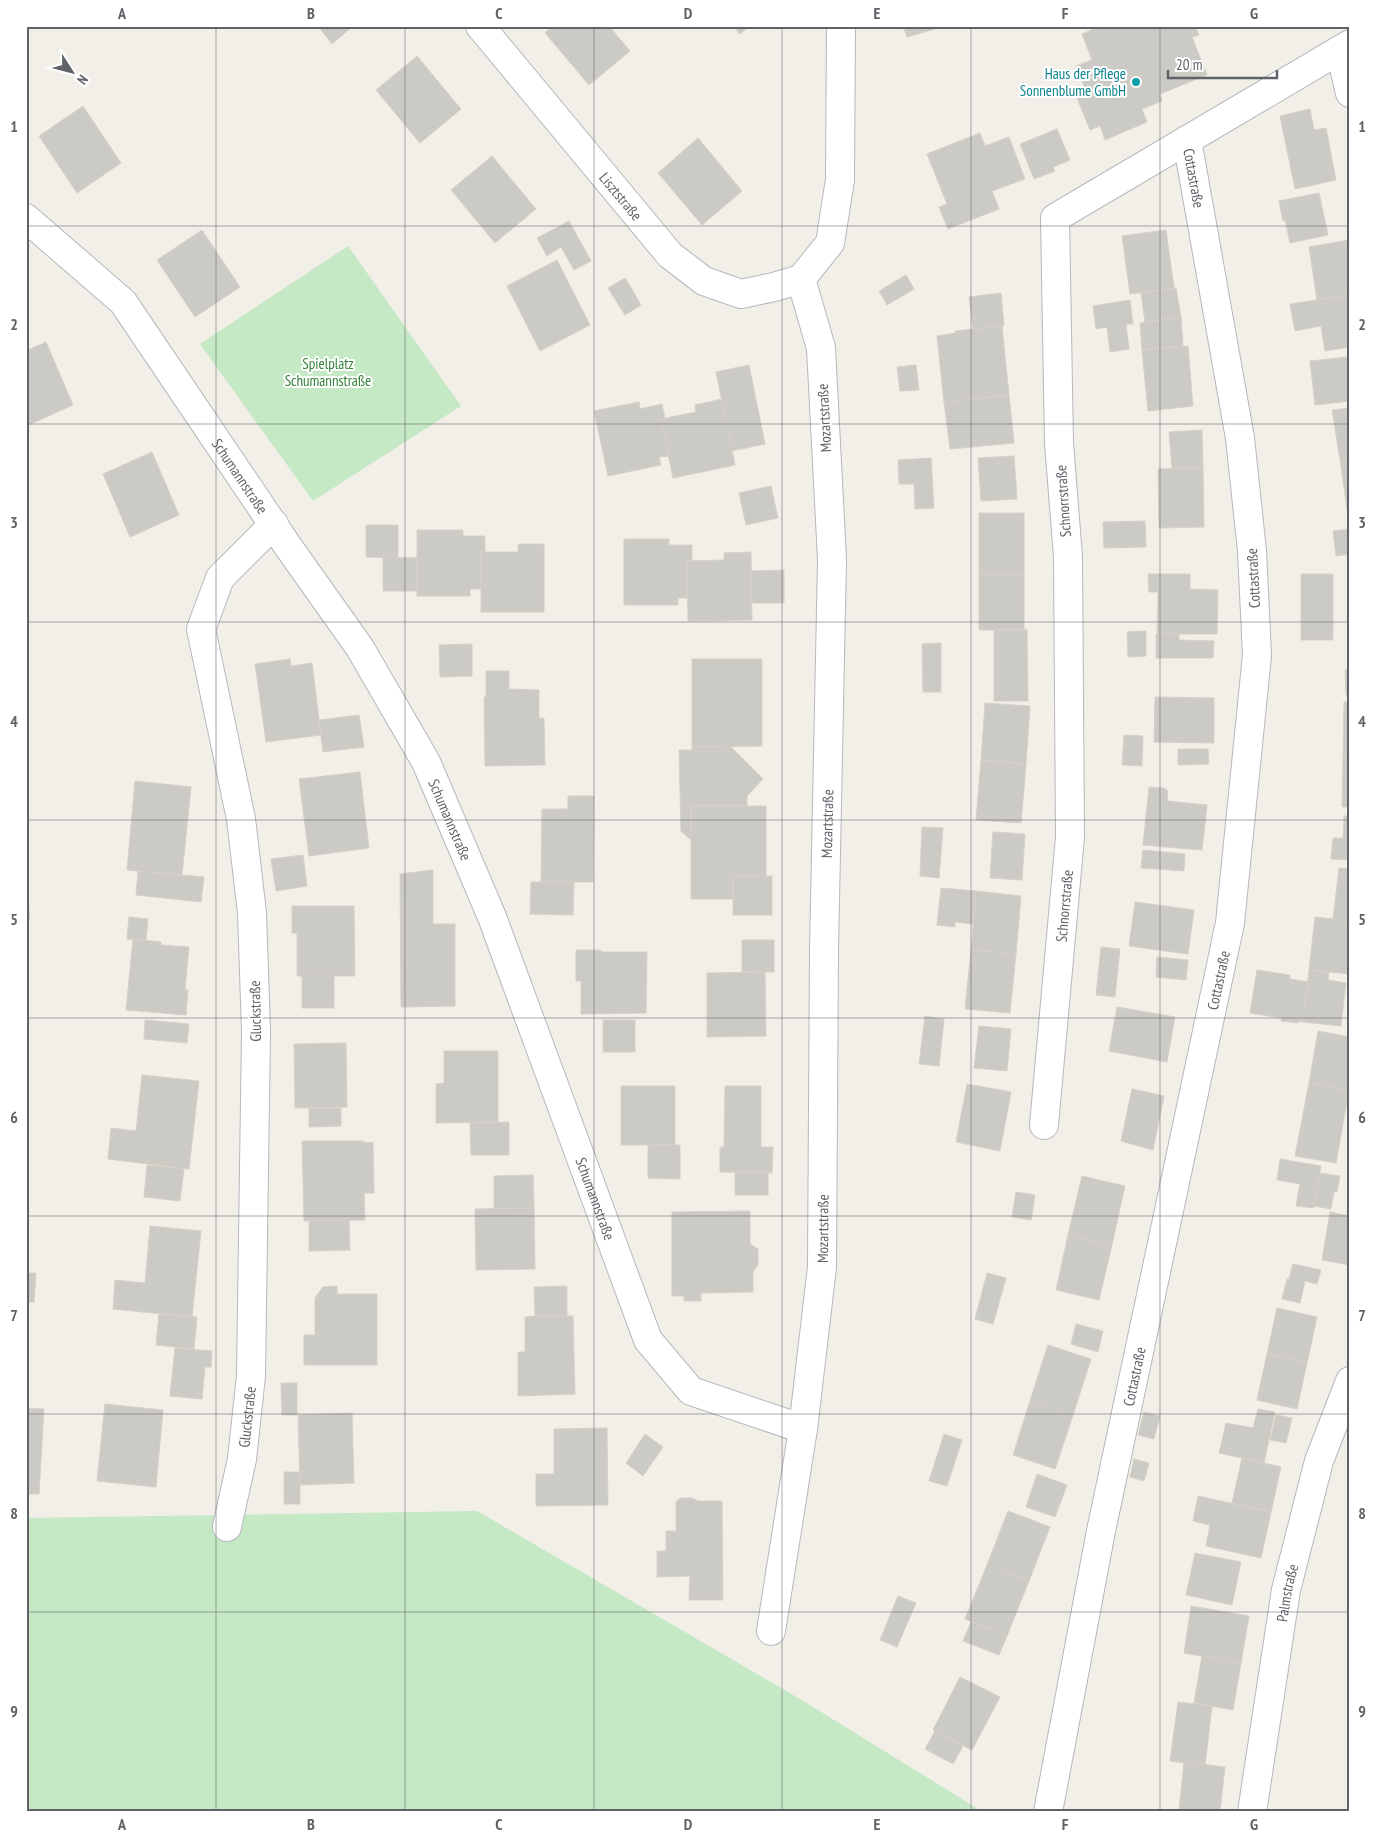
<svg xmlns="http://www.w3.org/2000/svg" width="1376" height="1838" viewBox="0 0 1376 1838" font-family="'PT Sans Narrow',sans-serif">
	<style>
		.green { fill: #c5e8c5 }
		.building { fill: #cccac5; stroke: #d6d1c6 }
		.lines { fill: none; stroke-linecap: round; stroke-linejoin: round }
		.minor-casing { stroke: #b5b8bc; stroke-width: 30 }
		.minor { stroke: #fff; stroke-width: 28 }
		.grid { fill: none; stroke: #5f6368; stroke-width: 1; stroke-opacity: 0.55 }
		.culture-dot { fill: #0f9aa8; stroke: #fff; stroke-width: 2 }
		.labels { text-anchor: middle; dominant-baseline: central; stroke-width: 4; stroke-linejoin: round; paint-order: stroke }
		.culture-label { font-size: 15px; fill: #0d838f; stroke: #fff; text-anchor: end }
		.street-label { font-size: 15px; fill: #5f6368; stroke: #fff }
		.park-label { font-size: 15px; fill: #348238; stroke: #fff }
		.neatline { fill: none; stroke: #5f6368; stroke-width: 2 }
		.grid-label { font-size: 16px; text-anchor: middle; font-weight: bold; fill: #5f6368 }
	</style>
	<rect width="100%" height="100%" fill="#f1efe8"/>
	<!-- green -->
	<g class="green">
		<path d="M348 246 461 406 313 501 200 344Z"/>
		<path d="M477 1511 800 1699 983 1812H26V1518Z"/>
	</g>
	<!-- building -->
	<g class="building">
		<path d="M318 26H353L332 44Z"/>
		<path d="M552 26H609L630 51 589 85 545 33Z"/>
		<path d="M735 26H751L739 34Z"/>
		<path d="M903 26H945L907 37Z"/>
		<path d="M1100 26H1195L1199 35 1192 37 1207 75 1160 94 1162 101 1142 109 1147 122 1105 140 1100 126 1090 130 1075 93 1085 89 1076 66 1092 60 1082 34Z"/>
		<path d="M417 56 461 109 420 143 376 90Z"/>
		<path d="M83 106 121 163 77 193 39 136Z"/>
		<path d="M1310 109 1314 130 1326 128 1336 180 1295 189 1280 116Z"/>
		<path d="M1057 129 1070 160 1053 167 1055 171 1034 179 1020 144Z"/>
		<path d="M980 133 985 146 1009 137 1025 179 992 191 999 209 948 229 939 207 947 204 927 154Z"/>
		<path d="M698 138 742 191 702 225 658 173Z"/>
		<path d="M492 156 536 209 495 243 451 190Z"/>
		<path d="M1319 193 1328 235 1290 243 1285 220 1283 221 1279 201Z"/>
		<path d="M569 221 591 261 574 270 561 247 547 256 537 238Z"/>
		<path d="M202 230 240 287 195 317 157 260Z"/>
		<path d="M1166 230 1174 288 1130 294 1122 236Z"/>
		<path d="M1349 240 1350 295 1317 300 1309 247Z"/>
		<path d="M557 260 590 325 540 351 507 286Z"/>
		<path d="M906 275 914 289 887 305 879 291Z"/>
		<path d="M625 278 641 305 625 315 608 288Z"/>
		<path d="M1176 288 1181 317 1145 322 1141 293Z"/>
		<path d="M1001 293 1004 326 973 329 969 297Z"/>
		<path d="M1350 295V347L1325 351 1321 326 1295 331 1290 304Z"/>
		<path d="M1130 300 1133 324H1126L1129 349 1110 352 1107 327 1096 329 1093 306Z"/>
		<path d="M1181 317 1183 346 1142 350 1140 323Z"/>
		<path d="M1002 326 1009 395 944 402 937 336 956 333 955 331Z"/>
		<path d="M46 342 73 405 26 426V351Z"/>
		<path d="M1188 346 1193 406 1148 411 1142 350Z"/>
		<path d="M1348 357 1350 401 1315 405 1310 361Z"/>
		<path d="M749 365 765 444 732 451 716 372Z"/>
		<path d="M916 365 919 390 900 391 897 367Z"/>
		<path d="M1009 395 1014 443 950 449 944 402Z"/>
		<path d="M722 399 735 465 673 478 661 419 696 412 695 405Z"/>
		<path d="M639 402 640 409 662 404 665 419H661L669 456 659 457 661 465 608 476 594 411Z"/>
		<path d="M1350 408V459L1340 460 1332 410Z"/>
		<path d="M1202 430 1203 468 1172 469 1169 432Z"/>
		<path d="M152 452 179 515 130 537 103 474Z"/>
		<path d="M1014 456 1017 499 981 501 978 458Z"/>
		<path d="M931 458 934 508 915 509 914 484H899L898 460Z"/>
		<path d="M1350 459V516H1348L1340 460Z"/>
		<path d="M1203 468 1204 527 1159 528 1158 469Z"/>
		<path d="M771 486 778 518 746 525 739 493Z"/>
		<rect x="979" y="513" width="45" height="62"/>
		<path d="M1145 521 1146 547 1104 548 1103 522Z"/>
		<path d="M366 525H398V558L366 557Z"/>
		<path d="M1349 529 1350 554 1336 556 1333 531Z"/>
		<path d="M417 530H463V536H485V552H481V589H470V596H417Z"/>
		<path d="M624 539H669V545H692V561H687V598H678V605H624Z"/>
		<path d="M518 544H544V612H481V552H518Z"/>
		<path d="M751 552 752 620 688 621 687 561 724 560V553Z"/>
		<path d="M383 557 417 558V591H383Z"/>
		<path d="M784 570V603H752L751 571Z"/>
		<path d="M1148 574H1190V589L1218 590 1217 634H1157L1158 592H1149Z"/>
		<rect x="1301" y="574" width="32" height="66"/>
		<rect x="979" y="575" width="45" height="55"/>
		<path d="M994 630H1027L1028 701H994Z"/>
		<path d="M1146 631V656L1128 657 1127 632Z"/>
		<path d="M1156 634H1179V640L1214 641 1213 658H1156Z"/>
		<path d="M941 643V692H923L922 644Z"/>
		<path d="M472 644V676L440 677 439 645Z"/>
		<path d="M290 659 291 666 312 663 321 735 266 742 255 664Z"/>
		<path d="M692 659H762V746L692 747Z"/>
		<path d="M1345 670H1350V695H1346Z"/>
		<path d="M486 671H509V689L539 690V718H544L545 765 485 766 484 697H486Z"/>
		<path d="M1155 697 1214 698V743L1154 742Z"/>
		<path d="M1344 702H1350V758H1343Z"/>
		<path d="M985 703 1030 706 1026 764 981 760Z"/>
		<path d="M359 715 364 747 323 752 319 720Z"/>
		<path d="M1124 735 1143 736 1142 766 1122 765Z"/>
		<path d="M730 746 763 779 747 796V806H691V840L681 831 679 750H692V747Z"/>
		<path d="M1178 749H1208L1209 764 1178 765Z"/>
		<path d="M1343 758H1350V807H1342Z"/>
		<path d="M981 760 1026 764 1021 823 976 820Z"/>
		<path d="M360 772 369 848 309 856 299 779Z"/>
		<path d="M135 781 191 787 182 875 127 870Z"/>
		<path d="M1149 787 1164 788 1168 791 1167 801 1207 805 1202 850 1143 845Z"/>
		<path d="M568 796H594L593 882H541L542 809H568Z"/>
		<path d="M691 806H766V876H733V899H691Z"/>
		<path d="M1344 816H1350V860L1331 859 1333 838H1343Z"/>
		<path d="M922 827 943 828 939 878 920 876Z"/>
		<path d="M993 832 1025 834 1022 880 990 878Z"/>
		<path d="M1143 850 1185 854 1184 871 1141 868Z"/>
		<path d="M303 855 307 886 276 891 271 859Z"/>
		<path d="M1339 868 1350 869V921L1333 919Z"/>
		<path d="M433 870V924H455V1006L401 1007 400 874Z"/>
		<path d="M138 871 204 877 201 902 136 895Z"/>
		<rect x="733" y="876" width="39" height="39"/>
		<path d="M531 882H574L573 915 530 914Z"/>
		<path d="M941 888 976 891 973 924 955 922V927L937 925Z"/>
		<path d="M26 889 30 919H26Z"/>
		<path d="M976 891 1021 896 1016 954 971 950Z"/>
		<path d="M1135 902 1194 910 1188 954 1129 946Z"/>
		<path d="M292 906H354L355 976H297V933H292Z"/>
		<path d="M129 917 148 919 146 940 127 939Z"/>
		<path d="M1315 917 1350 921V974L1309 970Z"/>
		<path d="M133 939 161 942V945L189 947 185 989 188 990 186 1015 126 1010Z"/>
		<rect x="742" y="940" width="32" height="32"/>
		<path d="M1101 947 1120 949 1115 997 1096 995Z"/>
		<path d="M576 950H601V952H647L646 1013 581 1014V981H576Z"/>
		<path d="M971 950 1016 954 1010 1013 965 1009Z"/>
		<path d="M1157 957 1188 960 1186 980 1156 977Z"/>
		<path d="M1257 970 1290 975V979L1308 982 1303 1022 1299 1021 1298 1023 1281 1021 1282 1018 1250 1013Z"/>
		<path d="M1309 970 1329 972 1328 980 1346 983 1341 1026 1303 1022Z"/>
		<path d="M765 972 766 1036 707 1037V973Z"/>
		<rect x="302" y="976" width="32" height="32"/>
		<path d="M1117 1007 1175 1017 1167 1062 1109 1051Z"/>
		<path d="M925 1016 944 1019 939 1066 919 1064Z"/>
		<path d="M145 1020 189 1024 187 1043 144 1039Z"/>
		<rect x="603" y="1020" width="32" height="32"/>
		<path d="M979 1026 1011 1029 1007 1071 974 1068Z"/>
		<path d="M1318 1031 1350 1037 1349 1090 1309 1083Z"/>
		<path d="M346 1043 347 1107 295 1108 294 1044Z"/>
		<path d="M444 1051H498V1122L436 1123V1084L444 1083Z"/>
		<path d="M142 1075 199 1081 189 1169 108 1159 111 1128 136 1131Z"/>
		<path d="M1309 1083 1349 1090 1336 1163 1295 1156Z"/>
		<path d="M967 1084 1011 1092 1000 1151 956 1142Z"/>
		<rect x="621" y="1086" width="54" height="59"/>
		<path d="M725 1086H761V1147H773L772 1173 720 1172V1147H724Z"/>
		<path d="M1132 1089 1164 1096 1153 1150 1121 1141Z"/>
		<path d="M309 1108H341V1126L309 1127Z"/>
		<path d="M509 1122V1155H471L470 1123Z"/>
		<path d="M302 1141H364V1143L373 1142 374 1193H364L365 1220 304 1221Z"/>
		<path d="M648 1145H680V1179L648 1178Z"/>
		<path d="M1280 1159 1321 1166 1314 1208 1296 1206 1300 1184 1277 1180Z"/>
		<path d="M147 1165 184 1169 180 1201 144 1197Z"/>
		<rect x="735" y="1172" width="33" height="23"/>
		<path d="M1320 1173 1340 1176 1337 1192H1334L1331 1209 1314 1206Z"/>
		<path d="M533 1175 534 1208 494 1209V1176Z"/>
		<path d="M1082 1176 1125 1186 1112 1245 1068 1235Z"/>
		<path d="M1016 1192 1035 1195 1031 1220 1012 1217Z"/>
		<path d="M534 1208 535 1269 476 1270 475 1209Z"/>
		<path d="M750 1211V1244L758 1249V1265L753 1272V1292L701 1293V1301H684V1296H672V1212Z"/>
		<path d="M1330 1212 1350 1216V1265L1322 1260Z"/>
		<path d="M349 1220 350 1250 309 1251V1221Z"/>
		<path d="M150 1226 201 1231 192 1317 113 1309 115 1280 145 1283Z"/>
		<path d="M1068 1235 1112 1245 1099 1300 1056 1290Z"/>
		<path d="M1293 1264 1321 1270 1317 1284 1305 1281 1300 1303 1282 1299 1287 1279H1289Z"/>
		<path d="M26 1273H36L34 1302H26V1303Z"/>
		<path d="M987 1273 1006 1278 993 1324 975 1319Z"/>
		<path d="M337 1286V1294H377V1365H304V1335H315V1298L323 1287Z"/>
		<path d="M567 1286V1316H535L534 1287Z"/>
		<path d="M1277 1308 1317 1317 1307 1363 1267 1354Z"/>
		<path d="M159 1314 197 1317 194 1349 156 1345Z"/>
		<path d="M535 1316H573L575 1394 518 1396V1352H525V1317Z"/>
		<path d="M1076 1324 1103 1331 1098 1352 1071 1344Z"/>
		<path d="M1048 1345 1091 1359 1073 1415 1030 1401Z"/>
		<path d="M175 1348 212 1351 211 1367H205L202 1399 170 1396Z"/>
		<path d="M1267 1354 1307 1363 1297 1409 1257 1400Z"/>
		<path d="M281 1383H297V1415H282Z"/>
		<path d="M1030 1401 1073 1415 1055 1469 1013 1455Z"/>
		<path d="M105 1404 163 1410 156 1487 97 1481Z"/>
		<path d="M26 1408 44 1409 39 1494H26Z"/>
		<path d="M1258 1409 1275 1412 1264 1463 1219 1453 1226 1423 1253 1428Z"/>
		<path d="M1144 1412 1160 1416 1154 1439 1138 1435Z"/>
		<path d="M352 1413 354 1483 300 1485 298 1415Z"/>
		<path d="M1276 1415 1292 1418 1286 1443 1270 1440Z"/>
		<path d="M607 1428 608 1505 536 1506V1474H554V1429Z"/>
		<path d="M645 1434 663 1447 643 1476 626 1463Z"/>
		<path d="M944 1434 962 1440 947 1486 929 1481Z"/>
		<path d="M1242 1458 1281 1467 1271 1512 1232 1503Z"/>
		<path d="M1134 1459 1149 1463 1144 1481 1130 1477Z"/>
		<rect x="284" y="1472" width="16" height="32"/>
		<path d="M1037 1474 1067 1485 1055 1517 1026 1507Z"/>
		<path d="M1198 1496 1271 1512 1261 1558 1206 1546 1210 1525 1193 1521Z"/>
		<path d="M680 1498H692L698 1501H722L723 1600H689L690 1576 657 1577V1551H666V1531H676V1502Z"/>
		<path d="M1008 1511 1050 1527 1029 1581 987 1565Z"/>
		<path d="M1195 1553 1241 1562 1232 1605 1186 1595Z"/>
		<path d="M987 1565 1029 1581 1007 1636 965 1619Z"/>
		<path d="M898 1596 916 1603 897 1647 880 1640Z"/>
		<path d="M1191 1606 1249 1616 1241 1663 1184 1653Z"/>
		<path d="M971 1622 1007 1636 999 1655 963 1641Z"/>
		<path d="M1202 1656 1241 1663 1233 1710 1194 1703Z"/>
		<path d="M960 1677 1000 1697 972 1750 933 1730Z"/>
		<path d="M1178 1702 1212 1706 1205 1765 1170 1761Z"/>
		<path d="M935 1731 963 1746 953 1764 925 1749Z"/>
		<path d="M1184 1762 1225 1767 1220 1812 1179 1810Z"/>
	</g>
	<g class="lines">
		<defs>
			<g id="minor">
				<path id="s1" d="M480 26 670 255 704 281 741 294 774 287 801 279"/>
				<path d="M1340 50 1350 93"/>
				<path id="s2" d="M26 218 123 302 287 545 360 648 426 762 492 917 648 1340 691 1391 803 1429"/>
				<path d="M801 279 830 243 840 180 841 26"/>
				<path id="s3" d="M1044 1125 1070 837 1068 557 1059 443 1055 218 1350 44"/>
				<path id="s4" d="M227 1527 242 1459 251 1376 256 1031 252 913 241 819 201 629 220 578 274 524"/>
				<path id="s5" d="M771 1631 803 1429 822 1267 824 951 832 559 821 348 801 279"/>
				<path id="s6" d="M1048 1812 1101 1531 1230 923 1257 655 1252 551 1240 438 1187 140"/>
				<path id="s7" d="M1252 1812 1286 1590 1319 1461 1350 1381"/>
			</g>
		</defs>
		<!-- minor casing -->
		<use href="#minor" class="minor-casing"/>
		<!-- minor -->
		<use href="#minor" class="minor"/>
	</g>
	<!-- grid -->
	<path class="grid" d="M216 26V1812M405 26V1812M594 26V1812M782 26V1812M971 26V1812M1160 26V1812M26 226H1350M26 424H1350M26 622H1350M26 820H1350M26 1018H1350M26 1216H1350M26 1414H1350M26 1612H1350"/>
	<!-- markers -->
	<circle class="culture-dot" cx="1136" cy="82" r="5"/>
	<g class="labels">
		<!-- culture labels -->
		<g class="culture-label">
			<text x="1126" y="73">Haus der Pflege<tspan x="1126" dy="17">Sonnenblume GmbH</tspan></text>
		</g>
		<!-- street labels -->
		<g class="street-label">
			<text transform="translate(1194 178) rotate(80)">Cottastraße</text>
			<text stroke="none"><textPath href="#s1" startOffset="221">Lisztstraße</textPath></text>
			<text transform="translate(824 418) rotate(-93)">Mozartstraße</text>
			<text stroke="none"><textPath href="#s2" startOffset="338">Schumannstraße</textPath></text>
			<text transform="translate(1063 501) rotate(-94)">Schnorrstraße</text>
			<text transform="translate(1253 578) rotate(-93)">Cottastraße</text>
			<text stroke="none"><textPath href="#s2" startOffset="742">Schumannstraße</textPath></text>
			<text stroke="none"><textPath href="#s5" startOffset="811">Mozartstraße</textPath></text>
			<text stroke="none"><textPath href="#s3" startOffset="220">Schnorrstraße</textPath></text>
			<text stroke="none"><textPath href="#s6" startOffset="849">Cottastraße</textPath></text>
			<text transform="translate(255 1011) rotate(-91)">Gluckstraße</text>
			<text stroke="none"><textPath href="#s2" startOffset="1148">Schumannstraße</textPath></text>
			<text stroke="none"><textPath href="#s5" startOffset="406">Mozartstraße</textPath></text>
			<text stroke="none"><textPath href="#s6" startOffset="444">Cottastraße</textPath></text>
			<text stroke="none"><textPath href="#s4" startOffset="112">Gluckstraße</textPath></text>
			<text stroke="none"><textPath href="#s7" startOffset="222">Palmstraße</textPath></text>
		</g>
		<!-- park labels -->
		<g class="park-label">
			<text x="328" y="363">Spielplatz<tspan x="328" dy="17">Schumannstraße</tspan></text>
		</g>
	</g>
	<!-- border -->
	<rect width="1376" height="1838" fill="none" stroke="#ffffff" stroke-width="55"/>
	<!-- north arrow -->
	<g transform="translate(72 72) rotate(126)" stroke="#ffffff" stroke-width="4" paint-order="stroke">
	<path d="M0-4L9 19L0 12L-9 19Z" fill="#5f6368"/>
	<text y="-8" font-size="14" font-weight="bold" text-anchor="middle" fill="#5f6368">N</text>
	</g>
	<!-- scale -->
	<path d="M1168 70v8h109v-8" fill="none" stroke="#5f6368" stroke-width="2.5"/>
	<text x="1176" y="70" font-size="15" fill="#5f6368" stroke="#ffffff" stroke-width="4" paint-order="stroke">20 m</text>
	<rect x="28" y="28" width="1320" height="1782" class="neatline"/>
	<g class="grid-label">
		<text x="122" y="19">A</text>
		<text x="311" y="19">B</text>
		<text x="499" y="19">C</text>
		<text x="688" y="19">D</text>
		<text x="877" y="19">E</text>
		<text x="1065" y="19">F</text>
		<text x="1254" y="19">G</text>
		<text x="14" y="132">1</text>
		<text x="1362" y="132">1</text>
		<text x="14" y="330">2</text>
		<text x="1362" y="330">2</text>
		<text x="14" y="528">3</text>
		<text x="1362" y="528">3</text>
		<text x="14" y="727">4</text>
		<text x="1362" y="727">4</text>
		<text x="14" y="925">5</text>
		<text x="1362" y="925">5</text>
		<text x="14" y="1123">6</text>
		<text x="1362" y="1123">6</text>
		<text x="14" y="1321">7</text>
		<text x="1362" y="1321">7</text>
		<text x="14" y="1519">8</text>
		<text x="1362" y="1519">8</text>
		<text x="14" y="1717">9</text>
		<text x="1362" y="1717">9</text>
		<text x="122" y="1830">A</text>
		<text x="311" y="1830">B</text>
		<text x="499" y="1830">C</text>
		<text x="688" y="1830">D</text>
		<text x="877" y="1830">E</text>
		<text x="1065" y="1830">F</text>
		<text x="1254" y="1830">G</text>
	</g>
</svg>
